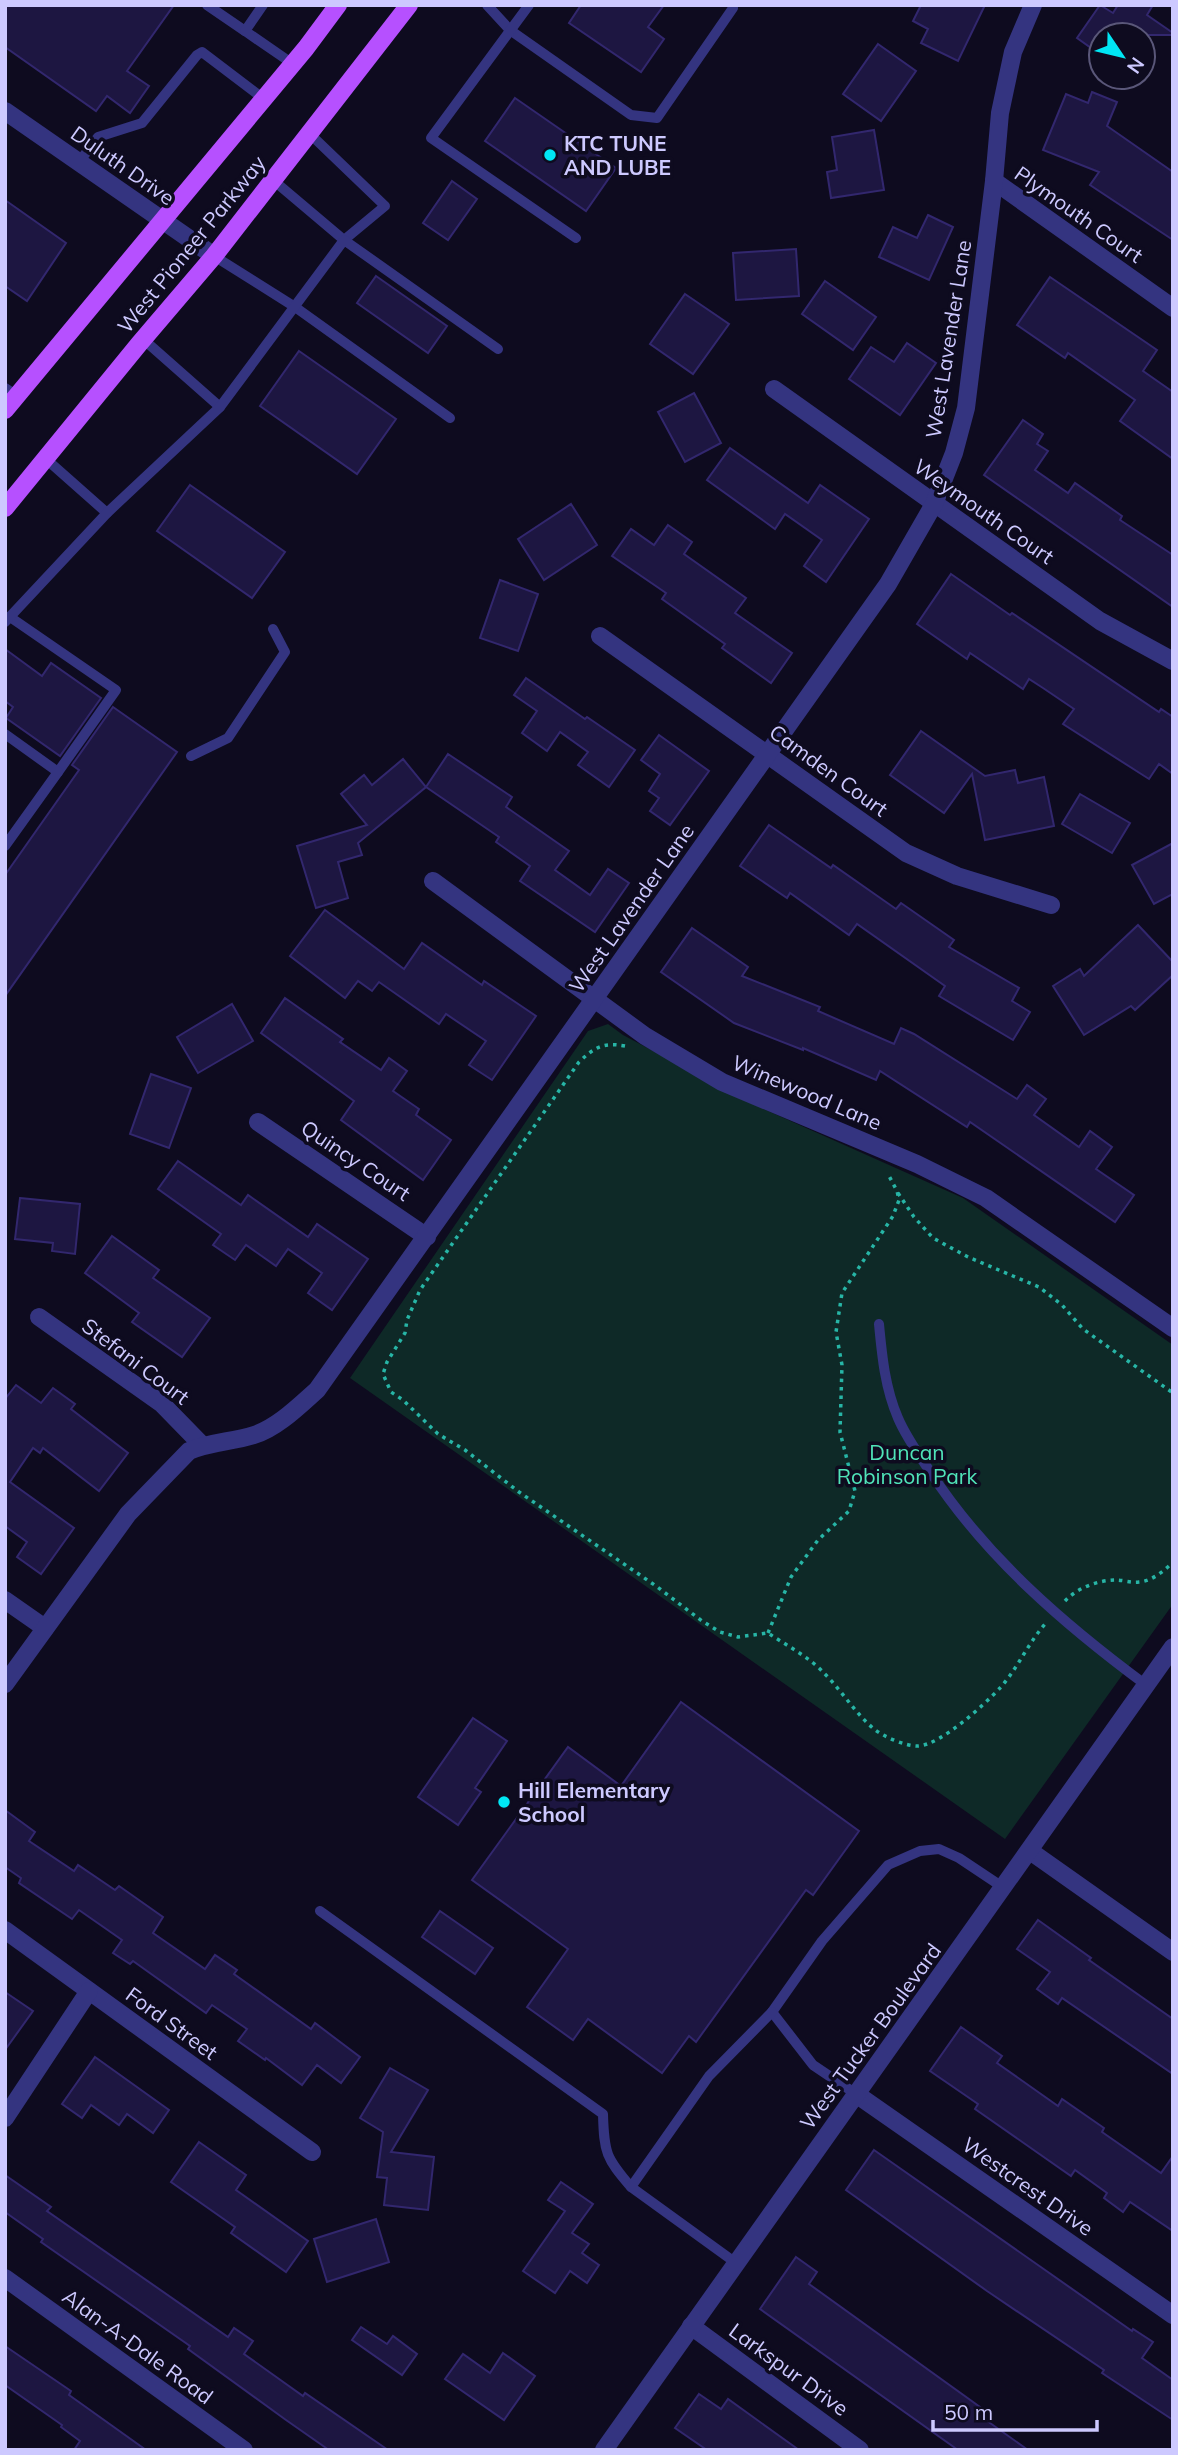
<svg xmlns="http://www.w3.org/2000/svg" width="1178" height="2455" viewBox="0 0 1178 2455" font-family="Mulish,sans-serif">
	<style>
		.green { fill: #0e2927 }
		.building { fill: #1d1641; stroke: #32276e; stroke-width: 2 }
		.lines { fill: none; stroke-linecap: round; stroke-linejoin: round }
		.path { stroke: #27b5a6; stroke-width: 3.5; stroke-dasharray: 3.5 5; stroke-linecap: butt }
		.service { stroke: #343480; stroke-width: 10 }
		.minor { stroke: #343480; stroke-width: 18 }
		.tertiary { stroke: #343480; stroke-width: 18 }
		.primary { stroke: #b650ff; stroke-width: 18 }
		.poi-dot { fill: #00e6f4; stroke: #0e0b1f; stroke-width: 2.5 }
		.labels { text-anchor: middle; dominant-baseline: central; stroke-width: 7; stroke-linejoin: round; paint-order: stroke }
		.poi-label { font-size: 21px; font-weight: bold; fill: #cdc9ff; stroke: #0e0b1f; text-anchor: start }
		.street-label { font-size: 21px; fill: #cdc9ff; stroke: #0e0b1f }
		.park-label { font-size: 21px; fill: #50e4b9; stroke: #0e0b1f }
	</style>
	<rect width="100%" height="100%" fill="#0e0b1f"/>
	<!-- green -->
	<path class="green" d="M608 1024 623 1035 755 1105 963 1198 1173 1345V1604L1005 1839 350 1378 588 1031Z"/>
	<!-- building -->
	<g class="building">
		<path d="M5 5H174L127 71 149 86 130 113 107 96 96 111 5 47Z"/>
		<path d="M581 5H664L648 27 664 39 641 72 569 23Z"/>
		<path d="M921 5H985L958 61 921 43 928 29 913 21Z"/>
		<path d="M1100 5 1113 13 1118 5H1153L1147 15 1173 33V35H1101V55L1077 38Z"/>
		<path d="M878 44 916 71 881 121 843 94Z"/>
		<path d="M1092 92 1117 102 1107 126 1173 172V240L1090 185 1099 172 1043 150 1066 94 1088 103Z"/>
		<path d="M515 98 616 168 586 211 485 141Z"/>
		<path d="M874 130 884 190 831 198 827 172 837 170 832 137Z"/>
		<path d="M452 181 477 199 448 240 423 223Z"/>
		<path d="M5 200 66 243 27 301 5 286Z"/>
		<path d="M928 215 953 227 929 280 879 257 893 227 917 238Z"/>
		<path d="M796 249 799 296 736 300 733 253Z"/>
		<path d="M376 276 447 326 428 353 357 303Z"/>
		<path d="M1050 277 1157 350 1143 371 1173 392V459L1120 421 1135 400 1068 353 1065 358 1017 325Z"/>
		<path d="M825 281 876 317 853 350 802 314Z"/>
		<path d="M685 294 729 324 693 374 650 344Z"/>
		<path d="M907 343 936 363 900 415 849 379 871 347 894 362Z"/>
		<path d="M299 351 396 419 357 474 260 406Z"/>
		<path d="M694 393 721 443 685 462 658 412Z"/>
		<path d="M1023 420 1043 434 1037 444 1048 451 1035 470 1068 493 1075 483 1122 516 1120 520 1173 555V607L984 475Z"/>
		<path d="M730 448 808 503 820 485 869 519 826 582 804 566 822 540 785 514 775 529 707 480Z"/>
		<path d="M190 485 285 552 252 598 157 531Z"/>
		<path d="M571 504 597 545 544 580 518 539Z"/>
		<path d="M668 525 692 542 684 554 746 598 735 613 792 653 771 683 722 648 725 644 662 599 666 593 612 556 631 529 654 545Z"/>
		<path d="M951 574 1010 615 1012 613 1159 712 1161 709 1173 717V774L1159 764 1149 779 1063 724 1074 709 1043 688 1029 679 1023 689 970 653 967 659 917 624Z"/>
		<path d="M500 580 538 594 518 651 480 638Z"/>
		<path d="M5 649 42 676 51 663 101 698 60 756 6 718 13 707 5 701Z"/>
		<path d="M526 678 585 719 587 717 635 750 609 787 578 765 588 752 560 732 547 751 522 733 537 711 514 695Z"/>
		<path d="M113 707 177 752 5 996V875L79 770 72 765Z"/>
		<path d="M921 731 985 776 1015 770 1018 783 1044 777 1054 826 985 840 972 774 944 813 890 775Z"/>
		<path d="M659 735 709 771 670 825 650 811 659 798 649 791 660 774 641 760Z"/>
		<path d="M448 754 512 797 506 807 569 851 555 870 590 895 608 869 629 883 595 932 520 881 530 866 496 842 499 837 426 787Z"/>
		<path d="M403 759 426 787 358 843 362 855 338 862 348 898 316 908 297 846 367 825 341 794 364 775 372 785Z"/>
		<path d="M1080 794 1130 823 1112 853 1062 824Z"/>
		<path d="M769 825 831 868 833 865 896 909 901 903 954 940 949 947 1019 988 1012 1001 1030 1012 1013 1040 939 996 945 986 857 924 849 935 790 893 787 898 740 866Z"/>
		<path d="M1173 843V894L1154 904 1132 865Z"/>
		<path d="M325 910 404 969 422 943 482 985 484 981 536 1016 492 1080 469 1065 486 1041 446 1014 439 1024 379 982 372 991 358 981 345 998 290 956Z"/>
		<path d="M1138 925 1173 962V975L1135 1010 1131 1006 1084 1035 1053 986 1080 969 1084 976Z"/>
		<path d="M692 928 748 967 742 976 820 1007 818 1011 894 1044 901 1028 914 1034 1017 1099 1027 1085 1046 1099 1034 1115 1079 1147 1090 1131 1112 1147 1096 1169 1134 1195 1115 1222 970 1122 967 1127 880 1071 876 1080 803 1048V1050L734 1023 661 972Z"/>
		<path d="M285 998 343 1039 340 1042 381 1070 389 1058 407 1071 393 1091 419 1109 416 1115 451 1140 423 1180 341 1120 354 1101 261 1033Z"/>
		<path d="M232 1004 253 1041 198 1073 177 1037Z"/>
		<path d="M151 1074 191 1088 169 1148 130 1134Z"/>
		<path d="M178 1161 241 1205 248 1195 308 1237 317 1224 368 1259 332 1310 308 1293 322 1273 288 1249 276 1266 246 1245 235 1260 213 1245 221 1234 158 1189Z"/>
		<path d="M20 1198 80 1204 75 1254 52 1251 53 1243 15 1239Z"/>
		<path d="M112 1236 159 1270 153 1278 210 1318 182 1357 132 1322 139 1313 85 1273Z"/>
		<path d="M16 1385 41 1403 53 1388 75 1404 71 1409 128 1453 99 1491 43 1448 40 1453 33 1448 10 1482 74 1528 41 1574 17 1557 27 1542 5 1526V1399Z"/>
		<path d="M681 1702 859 1831 813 1895 806 1890 696 2042 689 2036 662 2073 588 2019 573 2040 527 2007 568 1949 472 1880 568 1747 621 1786Z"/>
		<path d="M473 1718 507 1741 475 1788 481 1792 458 1825 418 1797Z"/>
		<path d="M5 1810 35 1832 29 1841 74 1871 78 1865 115 1890 119 1886 163 1917 153 1933 205 1969 215 1955 237 1970 234 1974 311 2029 315 2023 360 2057 341 2083 317 2065 302 2085 266 2058 265 2060 238 2041 247 2029 212 2005 206 2013 133 1961 130 1964 113 1953 122 1940 79 1910 72 1919 19 1883 21 1878 5 1867Z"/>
		<path d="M440 1911 493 1948 475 1974 422 1937Z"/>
		<path d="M1038 1920 1091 1958 1089 1960 1173 2019V2074L1062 1998 1058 2004 1037 1989 1050 1972 1017 1949Z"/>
		<path d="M5 1992 33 2011 5 2050Z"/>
		<path d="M961 2027 1002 2056 997 2063 1058 2106 1062 2099 1104 2128 1102 2132 1161 2173 1173 2156V2231L1130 2202 1123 2212 1104 2198 1107 2193 1075 2170 1071 2176 975 2109 978 2104 930 2071Z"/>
		<path d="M95 2057 169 2110 153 2133 127 2114 119 2125 91 2105 82 2118 62 2104Z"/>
		<path d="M390 2068 428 2090 391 2152 434 2157 428 2210 384 2205 387 2178 377 2177 383 2132 360 2118Z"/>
		<path d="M199 2142 246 2175 236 2190 308 2241 286 2272 231 2233 235 2227 171 2182Z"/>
		<path d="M874 2150 1132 2331 1133 2329 1153 2342 1142 2358 1173 2380V2420L1102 2373 1104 2370 987 2291 846 2190Z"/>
		<path d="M5 2175 51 2207 47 2211 228 2337 234 2328 253 2341 244 2354 303 2396 305 2393 388 2450H329L286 2420 188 2349 190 2346 41 2242 43 2239 5 2212Z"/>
		<path d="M561 2182 593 2204 572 2233 589 2244 582 2253 599 2265 587 2283 570 2271 555 2293 523 2271 565 2211 548 2200Z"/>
		<path d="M376 2219 389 2262 327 2282 314 2239Z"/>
		<path d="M796 2257 817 2272 809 2284 980 2407 976 2413 1028 2450H958L760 2309Z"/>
		<path d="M361 2327 387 2344 393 2336 417 2354 402 2375 352 2340Z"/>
		<path d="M5 2346 71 2391 69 2395 146 2450H74L80 2441 61 2427 62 2425 5 2385Z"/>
		<path d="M503 2353 535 2376 504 2420 445 2379 463 2354 490 2373Z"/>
		<path d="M699 2394 721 2409 728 2399 799 2450H707L675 2428Z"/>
	</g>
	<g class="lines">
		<!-- path -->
		<g class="path">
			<path d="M625 1046C603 1042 595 1047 579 1062L420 1290 407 1320 405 1333 387 1362 383 1374 391 1392 403 1400 438 1434 465 1450 519 1492 656 1586 702 1621 720 1632 738 1637 768 1633C786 1645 809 1657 824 1673 842 1691 855 1713 874 1729 884 1737 905 1746 918 1746 941 1745 985 1704 1000 1688 1018 1668 1028 1643 1046 1623"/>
			<path d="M898 1193 914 1217 933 1238 968 1257 1039 1287 1062 1305 1083 1329 1173 1393"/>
			<path d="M1065 1601C1077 1588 1098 1580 1116 1580 1123 1580 1131 1583 1139 1582 1152 1581 1164 1571 1173 1562"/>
			<path d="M768 1633 791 1577 818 1540 849 1511 855 1491 840 1432 842 1365 836 1332 842 1293 893 1216 899 1200 897 1191 888 1174"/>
		</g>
		<!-- service -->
		<g class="service">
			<path d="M207 5 245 31"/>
			<path d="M263 5 245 31 293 64"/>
			<path d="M487 5 510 30 631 115 657 118 733 8"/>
			<path d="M529 5 431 138 576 238"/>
			<path d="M79 162 98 137 142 123 197 55 202 52 264 99"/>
			<path d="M273 180 344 240 385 206 309 133"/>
			<path d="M214 256 295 307 450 418"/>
			<path d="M143 339 220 407"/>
			<path d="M5 388 17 396"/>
			<path d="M46 459 107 513"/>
			<path d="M10 617 116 690 58 772"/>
			<path d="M5 622 107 513 220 407 344 240 498 349"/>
			<path d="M5 734 58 772 5 846"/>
			<path d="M191 756 228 738 285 652 273 629"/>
			<path d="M879 1324C882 1356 885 1388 898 1418 906 1437 919 1455 931 1473 987 1558 1065 1625 1146 1685"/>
			<path d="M320 1911 603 2114C604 2153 606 2158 631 2187"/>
			<path d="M856 2094 813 2065 772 2012 822 1941 888 1865 920 1851 939 1849 959 1858 1004 1888"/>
			<path d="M736 2263 631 2187 709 2076 772 2012"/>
		</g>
		<!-- minor -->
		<g class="minor">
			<path d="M5 111 214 256"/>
			<path d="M994 181 1173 308"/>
			<path d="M774 389 1100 621 1173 661"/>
			<path d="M600 636 906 853 957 876 1051 905"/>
			<path d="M433 881 645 1036 722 1082 917 1164 986 1198 1173 1328"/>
			<path d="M258 1122 427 1237"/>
			<path d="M39 1317 162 1404 202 1445"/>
			<path d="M5 1600 45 1628"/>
			<path d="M5 1684 128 1514 189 1451C210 1442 232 1442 254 1435 277 1428 299 1406 317 1390L888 584 934 504 954 453 966 408 994 181 1000 113 1013 52 1033 5"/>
			<path d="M1030 1851 1173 1952"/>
			<path d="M5 1930 312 2152"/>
			<path d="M856 2094 1173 2315"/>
			<path d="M5 2118 89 1991"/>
			<path d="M5 2278 244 2450"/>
			<path d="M691 2326 860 2450"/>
		</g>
		<!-- tertiary -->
		<path class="tertiary" d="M604 2450 1173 1647"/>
		<!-- primary -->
		<g class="primary">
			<path d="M5 410 306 48 338 5"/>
			<path d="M5 508 139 344 214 256 409 5"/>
		</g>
	</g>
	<!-- markers -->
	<g class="poi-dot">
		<circle cx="550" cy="155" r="7"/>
		<circle cx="504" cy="1802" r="7"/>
	</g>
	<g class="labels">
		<!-- poi labels -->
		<g class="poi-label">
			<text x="564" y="143">KTC TUNE<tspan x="564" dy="24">AND LUBE</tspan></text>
			<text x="518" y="1790">Hill Elementary<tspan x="518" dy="24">School</tspan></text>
		</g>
		<!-- street labels -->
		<g class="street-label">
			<text transform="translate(123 165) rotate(35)">Duluth Drive</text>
			<text transform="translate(1079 214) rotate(35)">Plymouth Court</text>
			<text transform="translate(191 244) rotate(-51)">West Pioneer Parkway</text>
			<text transform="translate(948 339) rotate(-81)">West Lavender Lane</text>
			<text transform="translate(984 511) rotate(35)">Weymouth Court</text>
			<text transform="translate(829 770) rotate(36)">Camden Court</text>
			<text transform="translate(631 908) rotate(-55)">West Lavender Lane</text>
			<text transform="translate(807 1092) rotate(23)">Winewood Lane</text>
			<text transform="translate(356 1160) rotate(34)">Quincy Court</text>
			<text transform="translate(136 1361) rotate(37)">Stefani Court</text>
			<text transform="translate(172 2023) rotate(36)">Ford Street</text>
			<text transform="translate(870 2036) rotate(-54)">West Tucker Boulevard</text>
			<text transform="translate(1028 2186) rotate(35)">Westcrest Drive</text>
			<text transform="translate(138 2346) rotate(36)">Alan-A-Dale Road</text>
			<text transform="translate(789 2369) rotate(36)">Larkspur Drive</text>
		</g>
		<!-- park labels -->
		<g class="park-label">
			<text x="907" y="1452">Duncan<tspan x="907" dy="24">Robinson Park</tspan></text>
		</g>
	</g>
	<!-- border -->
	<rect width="1178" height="2455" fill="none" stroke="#cdc9ff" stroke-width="14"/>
	<!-- north arrow -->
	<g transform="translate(1122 56) rotate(125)"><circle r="33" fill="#0e0b1f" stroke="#5a5779" stroke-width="2"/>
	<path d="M0-5L12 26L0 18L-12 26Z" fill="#00e6f4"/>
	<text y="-10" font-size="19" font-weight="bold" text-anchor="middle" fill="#cdc9ff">N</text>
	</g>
	<!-- scale -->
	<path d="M933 2420v10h164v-10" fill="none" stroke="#cdc9ff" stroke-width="3.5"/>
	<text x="944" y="2420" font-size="21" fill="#cdc9ff" stroke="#0e0b1f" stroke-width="5" paint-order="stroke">50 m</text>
</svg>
